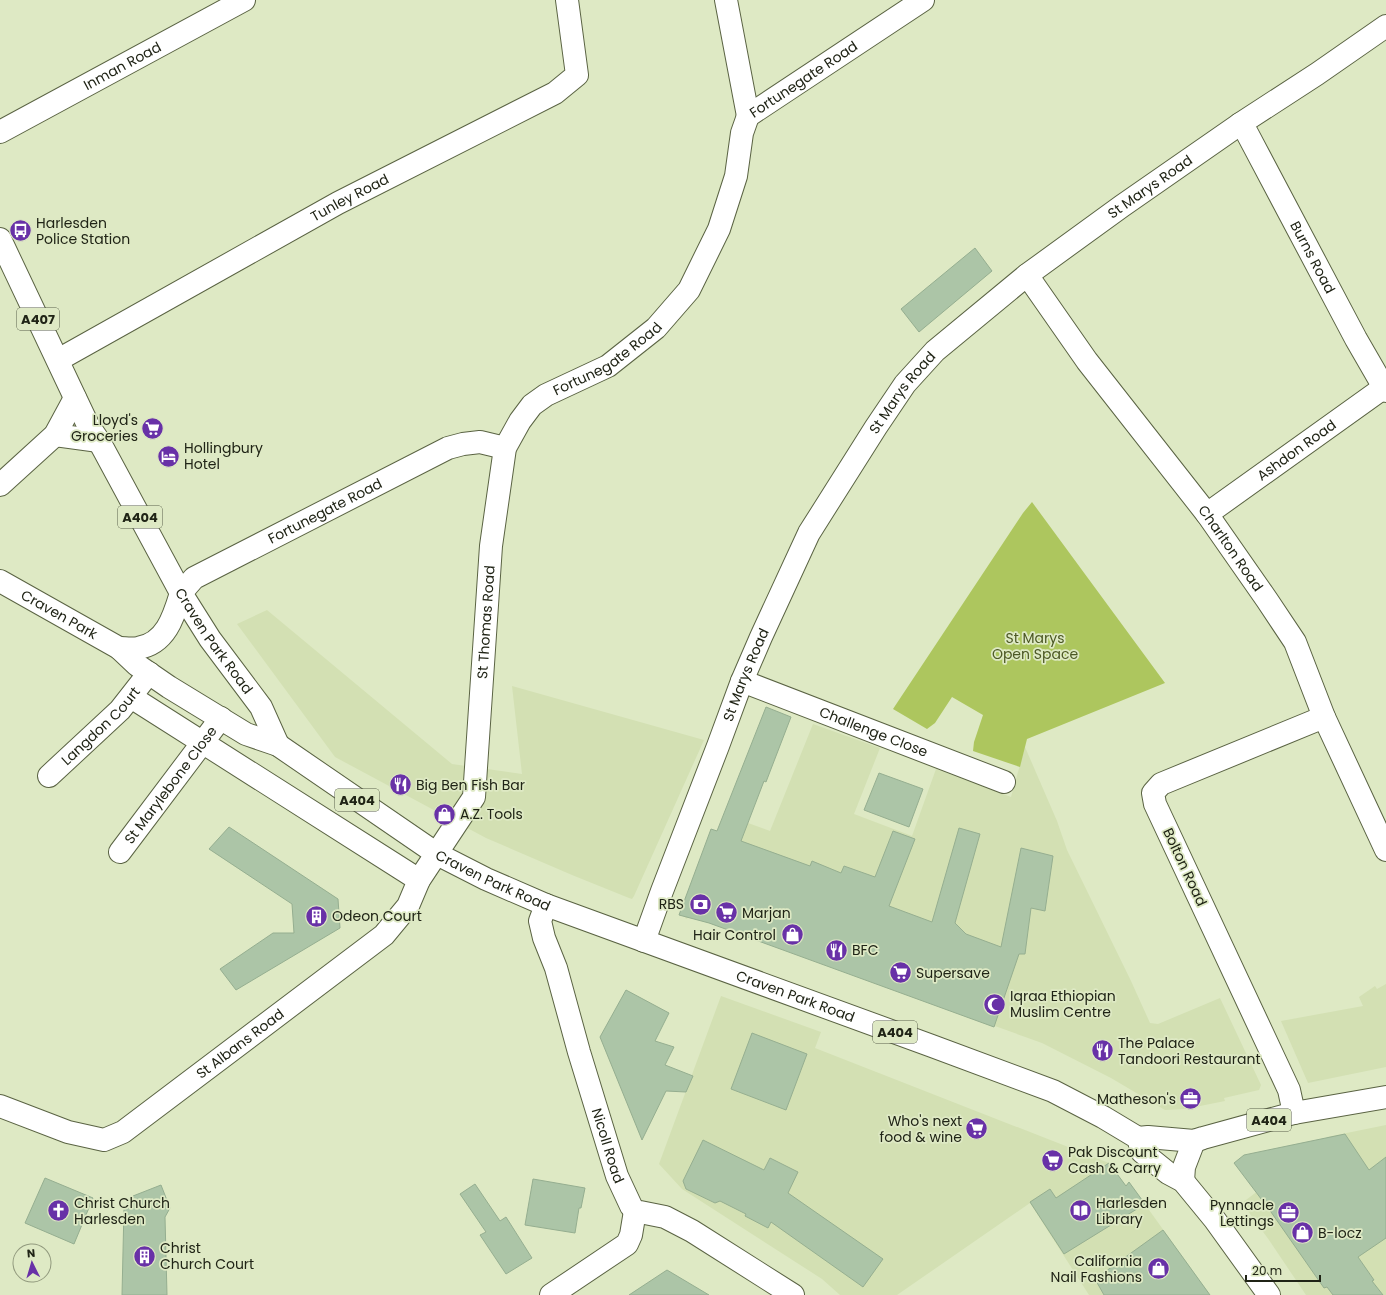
<svg xmlns="http://www.w3.org/2000/svg" width="1386" height="1295" viewBox="0 0 1386 1295" font-family="Poppins,sans-serif">
	<style>
		.built { fill: #d3e0b3 }
		.green { fill: #adc65e }
		.building { fill: #acc5a7; stroke: #95ae90 }
		.lines { fill: none; stroke-linecap: round; stroke-linejoin: round }
		.street-casing { stroke: #5a6343; stroke-width: 24 }
		.primary-casing { stroke: #5a6343; stroke-width: 24 }
		.street { stroke: #fff; stroke-width: 22 }
		.primary { stroke: #fff; stroke-width: 22 }
		.labels { text-anchor: middle; dominant-baseline: central; stroke-width: 3.5; stroke-linejoin: round; paint-order: stroke }
		.shield { fill: #dee9c4; stroke: #595f4a; stroke-width: 1 }
		.shield-label { font-size: 13px; font-weight: bold; fill: #202416 }
		.street-label { font-size: 14px; fill: #202416; stroke: #dee9c4 }
		.poi-label { font-size: 14px; fill: #202416; stroke: #dee9c4; text-anchor: start }
		.park-label { font-size: 14px; fill: #4c5825; stroke: #dee9c4 }
	</style>
	<rect width="100%" height="100%" fill="#dee9c4"/>
	<!-- built -->
	<g class="built">
		<path d="M267 610 452 764 522 774 512 686 704 740 634 896 632 899 629 898 572 875 486 838 335 757 237 624Z"/>
		<path d="M813 724 880 748 854 814 912 836 936 769 1011 797 1025 747 1057 821 1067 850 1131 981 1150 1023 1158 1024 1220 998 1261 1085 1259 1090 1224 1098 1225 1101 1205 1105 1186 1109 1165 1110 1111 1078 1042 1043 709 923 689 917 686 919 681 908 683 906 698 867H697L711 829 740 841 748 823 770 831Z"/>
		<path d="M1386 984V1067L1308 1083 1281 1021 1363 1006 1359 997 1375 986 1377 989Z"/>
		<path d="M721 996 821 1032 815 1048 1109 1163 1126 1186 1129 1182 1210 1295H1089L1030 1203 897 1295H840L822 1279 682 1189 659 1164Z"/>
		<path d="M1386 1125V1295H1306L1269 1240 1242 1203 1283 1172 1334 1146 1327 1137Z"/>
	</g>
	<!-- green -->
	<path class="green" d="M1032 502 1165 683 1027 739 1020 767 973 751 974 742 983 715 952 697 935 723 927 729 893 709 1023 513Z"/>
	<!-- building -->
	<g class="building">
		<path d="M975 248 992 271 919 332 901 309Z"/>
		<path d="M766 707 791 717 766 782 764 781 741 841 810 866 812 861 841 873 844 866 875 877 893 831 915 839 889 906 932 922 959 828 980 834 955 923 966 934 1001 947 1021 848 1053 856 1045 911 1031 908 1025 954H1019L994 1027 709 923 679 915 711 829 717 831Z"/>
		<path d="M879 773 923 789 909 827 864 810Z"/>
		<path d="M229 827 338 899 340 928 236 990 220 969 273 933H294L292 904 209 849Z"/>
		<path d="M626 990 669 1013 655 1041 674 1047 665 1065 693 1076 686 1092 666 1091 642 1140 600 1037Z"/>
		<path d="M752 1033 807 1054 786 1110 731 1089Z"/>
		<path d="M1345 1134 1369 1170 1386 1157V1238L1358 1257 1374 1280 1372 1281 1383 1295H1333L1327 1287 1324 1288 1271 1212 1234 1163 1244 1155Z"/>
		<path d="M703 1140 764 1170 770 1158 798 1172 788 1193 883 1259 863 1287 771 1222 768 1228 745 1216 746 1214 720 1201 715 1203 686 1189 683 1181Z"/>
		<path d="M1109 1163 1126 1186 1129 1182 1145 1204 1064 1254 1030 1202 1050 1189 1056 1198Z"/>
		<path d="M45 1178 93 1198 74 1244 25 1223Z"/>
		<path d="M533 1179 585 1188 581 1208H579L575 1233 525 1225Z"/>
		<path d="M475 1184 500 1221 506 1217 532 1258 506 1274 480 1235 486 1232 460 1194Z"/>
		<path d="M161 1185 170 1208 165 1217 167 1295H122L124 1208 133 1196Z"/>
		<path d="M1163 1230 1210 1295H1104L1095 1279Z"/>
		<path d="M667 1270 709 1295H629Z"/>
	</g>
	<g class="lines">
		<defs>
			<g id="street">
				<path d="M726 0 748 116"/>
				<path id="s1" d="M1240 124 1247 133 1356 339 1386 391"/>
				<path id="s2" d="M0 132 244 0"/>
				<path id="s3" d="M1027 275 1087 361 1207 514 1267 600 1295 642 1324 717 1386 850"/>
				<path id="s4" d="M58 360 338 203 555 93 577 75 567 0"/>
				<path id="s5" d="M1207 514 1386 386"/>
				<path id="s6" d="M181 593 194 578 448 448 463 444 480 442 505 448"/>
				<path id="s7" d="M742 681 1004 782"/>
				<path d="M131 697 419 880"/>
				<path id="s8" d="M49 776 120 710 149 673"/>
				<path id="s9" d="M120 852 221 718"/>
				<path id="s10" d="M546 905 540 921 544 938 556 968 579 1052 617 1176 631 1206 635 1211 665 1217 692 1231 793 1295"/>
				<path id="s11" d="M644 941 662 891 718 746 742 681 761 637 809 533 876 427 905 384 935 351 1027 275 1122 206 1240 124 1317 74 1386 26"/>
				<path id="s12" d="M0 1106 68 1132 104 1140 123 1132 384 935 408 906 419 880 474 797 491 546 505 448 520 421 532 405 546 395 608 366 656 328 689 290 719 229 736 176 742 133 748 116 923 0"/>
				<path d="M1294 1113 1289 1090 1155 804 1153 793 1161 784 1324 717"/>
				<path d="M551 1295 627 1244 631 1235 635 1211"/>
			</g>
			<g id="primary">
				<path id="s13" d="M0 239 88 425 99 441 181 593 210 639 261 707 278 745"/>
				<path d="M55 435 99 441"/>
				<path d="M0 485 55 435 75 398"/>
				<path id="s14" d="M0 581 119 648 137 665 169 687 246 734 278 745 437 854 486 879 546 905 932 1046 1053 1091 1103 1117 1138 1138 1142 1152 1168 1173 1183 1181 1215 1220 1269 1295"/>
				<path d="M119 648C125 648 132 649 138 648 166 644 174 616 181 593"/>
				<path d="M1138 1138 1148 1137 1194 1141 1203 1138 1294 1113 1386 1097"/>
				<path d="M1183 1181 1184 1167 1194 1141"/>
			</g>
		</defs>
		<!-- street casing -->
		<use href="#street" class="street-casing"/>
		<!-- primary casing -->
		<use href="#primary" class="primary-casing"/>
		<!-- street -->
		<use href="#street" class="street"/>
		<!-- primary -->
		<use href="#primary" class="primary"/>
	</g>
	<!-- icons -->
	<defs>
		<symbol id="bus-disc" viewBox="-11 -11 22 22"><circle r="9.5" fill="#6831a7" stroke="#dee9c4"/><path d="M-5-6H5V4H4V6H2V4H-2V6H-4V4H-5ZM-3.5-4V0h7V-4ZM-3.5 1.2v1.5H-2V1.2ZM2 1.2v1.5H3.5V1.2Z" fill="#fff"/></symbol>
		<symbol id="supermarket-disc" viewBox="-11 -11 22 22"><circle r="9.5" fill="#6831a7" stroke="#dee9c4"/><path d="M-6-5.5h2.5l.6 2H6L4.5 2H-2.5L-4.4-4H-6ZM-1.5 3.2a1.3 1.3 0 1 0 .1 0ZM3 3.2a1.3 1.3 0 1 0 .1 0Z" fill="#fff"/></symbol>
		<symbol id="hotel-disc" viewBox="-11 -11 22 22"><circle r="9.5" fill="#6831a7" stroke="#dee9c4"/><path d="M-6-4.5h1.5V1H6V5H4.5V3h-9V5H-6ZM-4 0a1.8 1.8 0 1 1 3.6 0ZM.5 0V-2.5h3Q6-2.5 6 0Z" fill="#fff"/></symbol>
		<symbol id="restaurant-disc" viewBox="-11 -11 22 22"><circle r="9.5" fill="#6831a7" stroke="#dee9c4"/><path d="M-5-6h1v4h1v-4h1v4h1v-4h1v5L-1.5 .5V6h-2V.5L-5-1ZM5-6V6H3V1.5H1.5Q1.5-4 5-6Z" fill="#fff"/></symbol>
		<symbol id="shop-disc" viewBox="-11 -11 22 22"><circle r="9.5" fill="#6831a7" stroke="#dee9c4"/><path d="M-5-2.5h2.3a2.7 3.5 0 0 1 5.4 0H5L5.5 6h-11ZM-1.5-2.5h3a1.5 2.3 0 0 0-3 0Z" fill="#fff"/></symbol>
		<symbol id="bank-disc" viewBox="-11 -11 22 22"><circle r="9.5" fill="#6831a7" stroke="#dee9c4"/><path d="M-6-4H6V4H-6ZM0-2.3a2.3 2.3 0 1 0 0 4.6a2.3 2.3 0 1 0 0-4.6Z" fill="#fff"/></symbol>
		<symbol id="building-disc" viewBox="-11 -11 22 22"><circle r="9.5" fill="#6831a7" stroke="#dee9c4"/><path d="M-4-6H4V6H1V3H-1V6H-4ZM-2.5-4.3h1.7v1.8h-1.7ZM.8-4.3h1.7v1.8H.8ZM-2.5-1h1.7V.8h-1.7ZM.8-1h1.7V.8H.8Z" fill="#fff"/></symbol>
		<symbol id="mosque-disc" viewBox="-11 -11 22 22"><circle r="9.5" fill="#6831a7" stroke="#dee9c4"/><path d="M3.5-4.9A6 6 0 1 0 3.5 4.9A5 5 0 1 1 3.5-4.9Z" fill="#fff"/></symbol>
		<symbol id="office-disc" viewBox="-11 -11 22 22"><circle r="9.5" fill="#6831a7" stroke="#dee9c4"/><path d="M-6-3h4V-5.5h4V-3h4V5H-6ZM-1-4.5V-3h2v-1.5ZM-6 0V1H6V0Z" fill="#fff"/></symbol>
		<symbol id="church-disc" viewBox="-11 -11 22 22"><circle r="9.5" fill="#6831a7" stroke="#dee9c4"/><path d="M-1.2-6h2.4v3.5h3.3v2.4h-3.3V6h-2.4V-.1h-3.3v-2.4h3.3Z" fill="#fff"/></symbol>
		<symbol id="library-disc" viewBox="-11 -11 22 22"><circle r="9.5" fill="#6831a7" stroke="#dee9c4"/><path d="M-6-4Q-3-5.5-.7-3.5V5Q-3 3-6 4ZM6-4Q3-5.5 .7-3.5V5Q3 3 6 4Z" fill="#fff"/></symbol>
	</defs>
	<g fill-rule="evenodd">
		<use href="#bus-disc" x="8" y="218" width="25" height="25"/>
		<use href="#supermarket-disc" x="140" y="416" width="25" height="25"/>
		<use href="#hotel-disc" x="156" y="444" width="25" height="25"/>
		<use href="#restaurant-disc" x="388" y="772" width="25" height="25"/>
		<use href="#shop-disc" x="432" y="802" width="25" height="25"/>
		<use href="#bank-disc" x="688" y="892" width="25" height="25"/>
		<use href="#supermarket-disc" x="714" y="900" width="25" height="25"/>
		<use href="#building-disc" x="304" y="904" width="25" height="25"/>
		<use href="#shop-disc" x="780" y="922" width="25" height="25"/>
		<use href="#restaurant-disc" x="824" y="938" width="25" height="25"/>
		<use href="#supermarket-disc" x="888" y="960" width="25" height="25"/>
		<use href="#mosque-disc" x="982" y="992" width="25" height="25"/>
		<use href="#restaurant-disc" x="1090" y="1038" width="25" height="25"/>
		<use href="#office-disc" x="1178" y="1086" width="25" height="25"/>
		<use href="#supermarket-disc" x="964" y="1116" width="25" height="25"/>
		<use href="#supermarket-disc" x="1040" y="1148" width="25" height="25"/>
		<use href="#church-disc" x="46" y="1198" width="25" height="25"/>
		<use href="#library-disc" x="1068" y="1198" width="25" height="25"/>
		<use href="#office-disc" x="1276" y="1200" width="25" height="25"/>
		<use href="#shop-disc" x="1290" y="1220" width="25" height="25"/>
		<use href="#building-disc" x="132" y="1244" width="25" height="25"/>
		<use href="#shop-disc" x="1146" y="1256" width="25" height="25"/>
	</g>
	<g class="labels">
		<!-- shield labels -->
		<g class="shield">
			<rect x="17" y="308" width="42" height="22" rx="3"/>
			<rect x="118" y="506" width="44" height="22" rx="3"/>
			<rect x="335" y="789" width="44" height="22" rx="3"/>
			<rect x="873" y="1021" width="44" height="22" rx="3"/>
			<rect x="1247" y="1109" width="44" height="22" rx="3"/>
		</g>
		<g class="shield-label">
			<text x="38" y="319">A407</text>
			<text x="140" y="517">A404</text>
			<text x="357" y="800">A404</text>
			<text x="895" y="1032">A404</text>
			<text x="1269" y="1120">A404</text>
		</g>
		<!-- street labels -->
		<g class="street-label">
			<text stroke="none"><textPath href="#s2" startOffset="139">Inman Road</textPath></text>
			<text stroke="none"><textPath href="#s12" startOffset="1473">Fortunegate Road</textPath></text>
			<text stroke="none"><textPath href="#s11" startOffset="933">St Marys Road</textPath></text>
			<text stroke="none"><textPath href="#s4" startOffset="334">Tunley Road</textPath></text>
			<text stroke="none"><textPath href="#s1" startOffset="152">Burns Road</textPath></text>
			<text stroke="none"><textPath href="#s12" startOffset="1113">Fortunegate Road</textPath></text>
			<text stroke="none"><textPath href="#s11" startOffset="609">St Marys Road</textPath></text>
			<text stroke="none"><textPath href="#s5" startOffset="110">Ashdon Road</textPath></text>
			<text stroke="none"><textPath href="#s6" startOffset="167">Fortunegate Road</textPath></text>
			<text stroke="none"><textPath href="#s3" startOffset="341">Charlton Road</textPath></text>
			<text stroke="none"><textPath href="#s14" startOffset="68">Craven Park</textPath></text>
			<text stroke="none"><textPath href="#s12" startOffset="798">St Thomas Road</textPath></text>
			<text stroke="none"><textPath href="#s13" startOffset="456">Craven Park Road</textPath></text>
			<text stroke="none"><textPath href="#s11" startOffset="285">St Marys Road</textPath></text>
			<text stroke="none"><textPath href="#s8" startOffset="72">Langdon Court</textPath></text>
			<text stroke="none"><textPath href="#s7" startOffset="141">Challenge Close</textPath></text>
			<text stroke="none"><textPath href="#s9" startOffset="84">St Marylebone Close</textPath></text>
			<text transform="translate(1185 867) rotate(65)">Bolton Road</text>
			<text stroke="none"><textPath href="#s14" startOffset="579">Craven Park Road</textPath></text>
			<text stroke="none"><textPath href="#s14" startOffset="903">Craven Park Road</textPath></text>
			<text stroke="none"><textPath href="#s12" startOffset="277">St Albans Road</textPath></text>
			<text stroke="none"><textPath href="#s10" startOffset="252">Nicoll Road</textPath></text>
		</g>
		<!-- poi labels -->
		<g class="poi-label">
			<text x="36" y="223">Harlesden<tspan x="36" dy="16">Police Station</tspan></text>
			<text x="138" y="420" text-anchor="end">Lloyd's<tspan x="138" dy="16">Groceries</tspan></text>
			<text x="184" y="448">Hollingbury<tspan x="184" dy="16">Hotel</tspan></text>
			<text x="416" y="785">Big Ben Fish Bar</text>
			<text x="460" y="814">A.Z. Tools</text>
			<text x="684" y="904" text-anchor="end">RBS</text>
			<text x="742" y="913">Marjan</text>
			<text x="332" y="916">Odeon Court</text>
			<text x="776" y="935" text-anchor="end">Hair Control</text>
			<text x="852" y="950">BFC</text>
			<text x="916" y="973">Supersave</text>
			<text x="1010" y="996">Iqraa Ethiopian<tspan x="1010" dy="16">Muslim Centre</tspan></text>
			<text x="1118" y="1043">The Palace<tspan x="1118" dy="16">Tandoori Restaurant</tspan></text>
			<text x="1176" y="1099" text-anchor="end">Matheson's</text>
			<text x="962" y="1121" text-anchor="end">Who's next<tspan x="962" dy="16">food &amp; wine</tspan></text>
			<text x="1068" y="1152">Pak Discount<tspan x="1068" dy="16">Cash &amp; Carry</tspan></text>
			<text x="74" y="1203">Christ Church<tspan x="74" dy="16">Harlesden</tspan></text>
			<text x="1096" y="1203">Harlesden<tspan x="1096" dy="16">Library</tspan></text>
			<text x="1274" y="1205" text-anchor="end">Pynnacle<tspan x="1274" dy="16">Lettings</tspan></text>
			<text x="1318" y="1233">B-locz</text>
			<text x="160" y="1248">Christ<tspan x="160" dy="16">Church Court</tspan></text>
			<text x="1142" y="1261" text-anchor="end">California<tspan x="1142" dy="16">Nail Fashions</tspan></text>
		</g>
		<!-- park labels -->
		<g class="park-label">
			<text x="1035" y="638">St Marys<tspan x="1035" dy="16">Open Space</tspan></text>
		</g>
	</g>
	<!-- north arrow -->
	<g transform="translate(32 1263) rotate(355)"><circle r="19" fill="#dee9c4" stroke="#929a7e"/>
	<path d="M0-3L7 15L0 10L-7 15Z" fill="#6831a7"/>
	<text y="-6" font-size="11" font-weight="bold" text-anchor="middle" fill="#202416">N</text>
	</g>
	<!-- scale -->
	<path d="M1246 1275v6h74v-6" fill="none" stroke="#202416" stroke-width="2"/>
	<text x="1252" y="1275" font-size="12" fill="#202416" stroke="#dee9c4" stroke-width="3" paint-order="stroke">20 m</text>
</svg>
